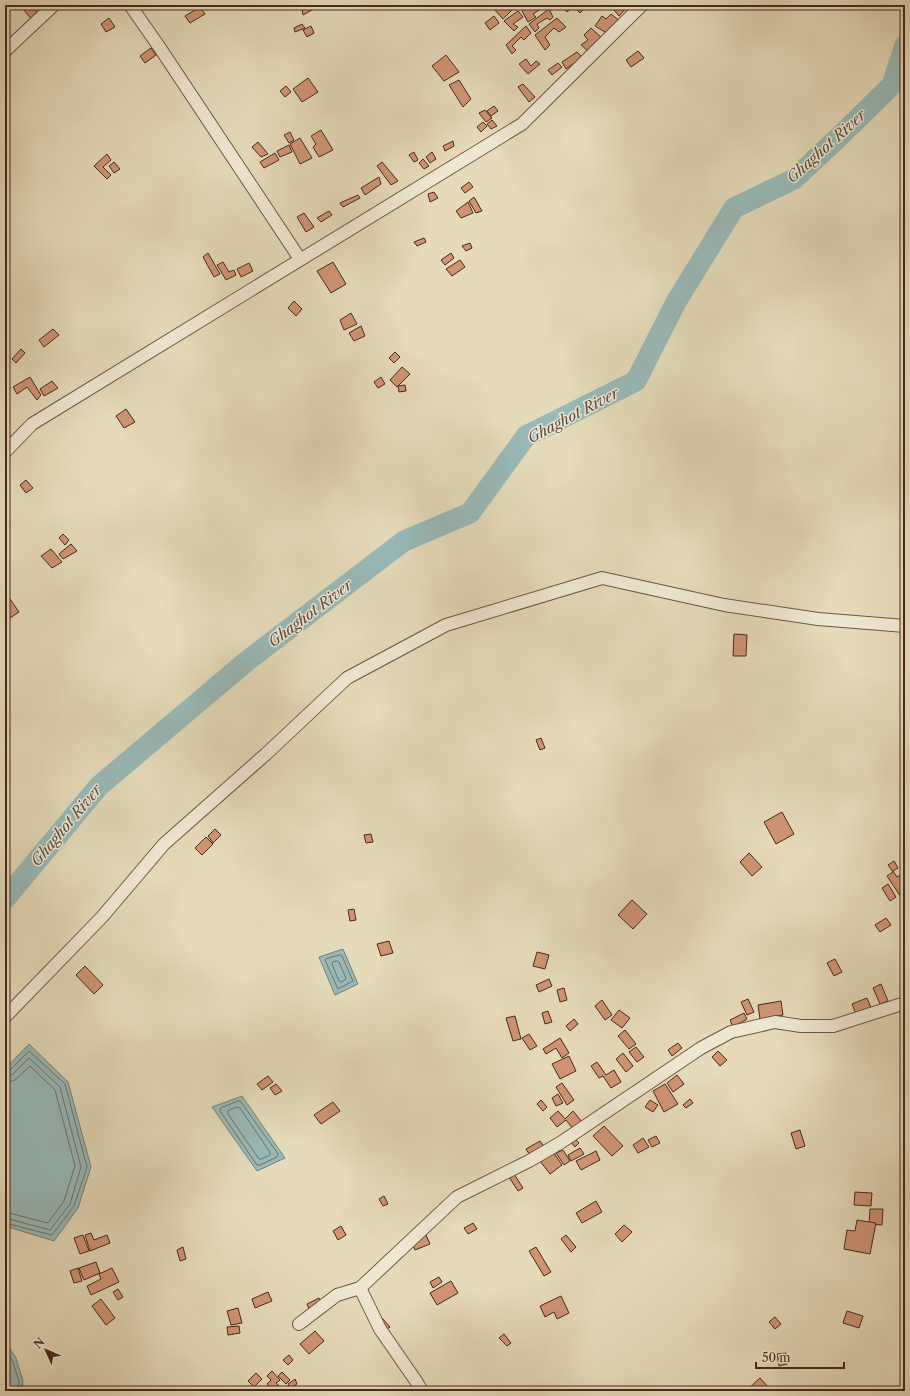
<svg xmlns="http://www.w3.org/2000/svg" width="910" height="1396" viewBox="0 0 910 1396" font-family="'Libre Caslon Text',serif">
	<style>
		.water { fill: #98b9b7; stroke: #787f79 }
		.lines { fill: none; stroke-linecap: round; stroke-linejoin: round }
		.shore { stroke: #70716a; stroke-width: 1 }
		.river { stroke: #98b9b7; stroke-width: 21 }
		.building { fill: #d09473; stroke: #47291c }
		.minor-casing { stroke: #6e5543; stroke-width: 14 }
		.minor { stroke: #eee7d2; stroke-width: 12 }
		.labels { text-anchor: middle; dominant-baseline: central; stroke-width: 3; stroke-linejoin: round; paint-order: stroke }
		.water-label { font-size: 15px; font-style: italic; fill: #5b4d43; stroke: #eee7d2 }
	</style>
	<rect width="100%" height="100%" fill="#e5dab9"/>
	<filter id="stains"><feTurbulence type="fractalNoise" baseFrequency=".005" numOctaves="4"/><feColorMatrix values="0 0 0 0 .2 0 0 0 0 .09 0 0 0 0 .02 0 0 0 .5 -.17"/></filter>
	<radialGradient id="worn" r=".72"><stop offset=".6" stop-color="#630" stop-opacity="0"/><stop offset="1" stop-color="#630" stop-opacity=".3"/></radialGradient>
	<!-- water -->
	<g class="water">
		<path d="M343 949 358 984 335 995 319 957Z"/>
		<path d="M29 1044 68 1082 91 1167 78 1208 54 1241 5 1226V1069Z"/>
		<path d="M242 1096 285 1158 257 1171 212 1107Z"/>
		<path d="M5 1341 16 1358 23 1381 22 1391H5Z"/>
	</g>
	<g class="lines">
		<!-- shore -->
		<g class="shore">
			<path d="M340 955 342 956 353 981 338 989 337 987 325 960 326 959Z"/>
			<path d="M337 961 339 962 346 978 345 980 341 982 339 981 332 964 333 962Z"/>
			<path d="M5 1072 9 1071 29 1051 65 1084 87 1167 74 1206 52 1235 5 1223"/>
			<path d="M5 1077 12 1075 29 1058 60 1087 81 1167 70 1204 50 1230 5 1218"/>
			<path d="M5 1083 15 1080 30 1066 55 1090 75 1166 64 1201 48 1223 5 1212"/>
			<path d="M239 1101 241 1102 278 1154 277 1157 260 1165H257L220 1111 221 1108Z"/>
			<path d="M237 1107 240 1108 270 1152V1155L261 1159H259L228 1114V1111Z"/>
			<path d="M5 1349 12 1360 19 1381 18 1391"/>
		</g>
		<!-- river -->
		<path class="river" d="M5 899 99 786 247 661 404 541 470 513 526 436 636 381 676 302 734 208 794 179 840 136 892 85 905 45"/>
	</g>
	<!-- building -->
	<g class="building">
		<path d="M20 5H31L38 14 32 20Z"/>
		<path d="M312 5H319V6L303 15 302 10Z"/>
		<path d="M498 5H507L512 10 503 19 494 9Z"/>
		<path d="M529 5H547L533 14 536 17 528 22 522 11Z"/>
		<path d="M562 5H571L572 8 567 12 561 6Z"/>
		<path d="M574 5H588L580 13 573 6Z"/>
		<path d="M618 5H629L619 16 614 10Z"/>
		<path d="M200 7 205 14 190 23 185 16Z"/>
		<path d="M549 9 553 17 550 20 547 18 537 24 539 28 535 32 529 24Z"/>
		<path d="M518 11 523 17 513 24 518 27 514 31 504 21Z"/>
		<path d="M611 14 620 21 608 34 595 26 602 16 606 19Z"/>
		<path d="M494 16 499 23 490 30 485 23Z"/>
		<path d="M109 18 115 27 106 32 101 24Z"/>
		<path d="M557 18 566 27 559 32 554 28 545 37 550 45 545 50 535 35Z"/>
		<path d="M302 24 305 28 295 32 294 28Z"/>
		<path d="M311 26 314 33 307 37 303 30Z"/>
		<path d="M526 26 531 33 524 40 521 37 512 46 516 50 512 54 506 45Z"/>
		<path d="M591 28 602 38 588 51 581 45 588 40 584 35Z"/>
		<path d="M151 48 156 55 145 63 140 56Z"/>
		<path d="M638 51 644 58 631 67 626 60Z"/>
		<path d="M577 52 582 57 566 69 562 62Z"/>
		<path d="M446 55 459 72 444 81 432 66Z"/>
		<path d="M526 59 531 66 536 61 540 64 528 74 519 64Z"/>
		<path d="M558 63 562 67 552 75 548 70Z"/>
		<path d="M308 78 318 92 302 102 293 89Z"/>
		<path d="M459 80 471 99 463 107 449 85Z"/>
		<path d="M523 84 535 97 529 102 518 87Z"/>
		<path d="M286 86 291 92 285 97 280 91Z"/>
		<path d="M494 106 498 111 491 116 487 111Z"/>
		<path d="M485 110 492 118 486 122 479 113Z"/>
		<path d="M492 120 497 126 491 129 487 124Z"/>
		<path d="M483 122 487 126 481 132 477 127Z"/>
		<path d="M321 130 333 150 319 157 313 147 316 144 311 136Z"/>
		<path d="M290 132 294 140 289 143 284 135Z"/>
		<path d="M300 138 312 158 300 164 290 144Z"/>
		<path d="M453 141 454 146 445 151 443 146Z"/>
		<path d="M258 142 268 154 261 157 252 147Z"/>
		<path d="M289 145 292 152 280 157 277 151Z"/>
		<path d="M414 152 418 160 414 162 409 155Z"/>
		<path d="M432 152 436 159 430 163 426 157Z"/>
		<path d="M275 153 279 160 264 168 260 162Z"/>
		<path d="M107 154 111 160 103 167 111 175 107 179 94 166Z"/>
		<path d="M423 159 429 166 424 169 419 163Z"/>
		<path d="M114 162 120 169 114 173 109 166Z"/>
		<path d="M382 162 398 181 391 185 377 166Z"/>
		<path d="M379 177 381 184 365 195 361 188Z"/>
		<path d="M469 182 473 187 465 193 461 188Z"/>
		<path d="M434 192 438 198 430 202 428 194Z"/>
		<path d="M358 195 360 198 343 207 340 203Z"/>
		<path d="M474 197 482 211 476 213 469 201Z"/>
		<path d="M468 202 473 213 461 218 456 211Z"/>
		<path d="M329 211 332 215 321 222 317 218Z"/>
		<path d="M304 213 314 227 306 232 297 217Z"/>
		<path d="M424 238 426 242 417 246 414 242Z"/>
		<path d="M470 243 472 248 466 251 462 246Z"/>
		<path d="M208 253 220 274 214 277 203 257Z"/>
		<path d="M451 253 454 258 445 265 441 260Z"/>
		<path d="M460 260 465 267 452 276 446 269Z"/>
		<path d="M223 262 229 272 234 270 236 275 226 280 217 265Z"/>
		<path d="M333 262 346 284 331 293 317 271Z"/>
		<path d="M249 263 253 271 241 277 237 269Z"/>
		<path d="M294 301 302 309 296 316 288 308Z"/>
		<path d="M351 313 357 324 344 330 340 320Z"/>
		<path d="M361 326 365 336 354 341 349 333Z"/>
		<path d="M53 329 59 335 44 347 39 340Z"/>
		<path d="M21 349 25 353 16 363 12 359Z"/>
		<path d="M395 352 400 357 394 363 389 358Z"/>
		<path d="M402 367 410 374 397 387 390 380Z"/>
		<path d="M30 377 41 395 37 400 27 387 17 394 13 387Z"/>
		<path d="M381 377 385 384 378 388 374 382Z"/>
		<path d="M52 381 58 388 44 396 40 389Z"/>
		<path d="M405 385 406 391 399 392 398 386Z"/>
		<path d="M126 409 135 422 124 428 116 416Z"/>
		<path d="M26 480 33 488 26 493 20 485Z"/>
		<path d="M63 534 69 540 65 545 59 538Z"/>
		<path d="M71 544 77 551 63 559 59 554Z"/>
		<path d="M51 549 62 562 52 568 41 556Z"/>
		<path d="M10 599 19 612 7 620 5 617V603Z"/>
		<path d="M734 634 747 635 746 656H733Z"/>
		<path d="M541 738 545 748 540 750 536 740Z"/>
		<path d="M782 812 794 834 776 844 764 822Z"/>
		<path d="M215 829 221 835 213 843 208 836Z"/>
		<path d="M371 834 373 842 366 843 364 835Z"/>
		<path d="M206 837 213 844 202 855 195 848Z"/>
		<path d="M749 853 762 867 752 876 740 862Z"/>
		<path d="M894 861 898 868 893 871 897 877 905 872V885L902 887 905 891V894L901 897 887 876 893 872 888 865Z"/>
		<path d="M888 884 896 897 890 901 882 888Z"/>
		<path d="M632 900 647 914 633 929 618 915Z"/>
		<path d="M354 909 356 920 350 921 348 910Z"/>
		<path d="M886 918 891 925 880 932 875 925Z"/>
		<path d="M389 941 393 953 381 956 377 944Z"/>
		<path d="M537 952 549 955 545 969 533 966Z"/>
		<path d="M835 959 842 972 834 976 827 963Z"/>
		<path d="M85 966 103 985 94 994 76 975Z"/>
		<path d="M549 979 552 986 539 992 536 985Z"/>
		<path d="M881 984 888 1001 880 1004 873 988Z"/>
		<path d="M564 988 567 1000 560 1002 557 990Z"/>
		<path d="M867 998 871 1008 856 1014 852 1004Z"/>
		<path d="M748 999 754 1012 747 1015 741 1002Z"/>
		<path d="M602 1000 612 1015 605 1020 595 1006Z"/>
		<path d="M781 1001 783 1015 760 1019 758 1005Z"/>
		<path d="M619 1010 630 1018 622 1028 611 1020Z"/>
		<path d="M548 1011 552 1022 545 1024 542 1013Z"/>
		<path d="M744 1013 747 1019 733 1027 730 1020Z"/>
		<path d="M515 1016 521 1039 513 1041 506 1018Z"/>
		<path d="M574 1019 578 1024 570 1031 566 1026Z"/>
		<path d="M625 1030 636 1044 629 1049 618 1036Z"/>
		<path d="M529 1034 537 1046 530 1050 522 1038Z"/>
		<path d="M560 1038 569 1053 562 1058 556 1048 546 1054 543 1049Z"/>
		<path d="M678 1043 682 1048 672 1056 668 1050Z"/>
		<path d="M636 1047 644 1057 637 1062 629 1052Z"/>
		<path d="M718 1051 727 1060 720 1066 712 1057Z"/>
		<path d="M623 1053 633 1066 626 1072 616 1059Z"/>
		<path d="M569 1056 576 1071 560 1079 552 1064Z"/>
		<path d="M597 1062 606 1075 614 1070 621 1082 611 1088 603 1076 599 1078 591 1066Z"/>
		<path d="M677 1075 684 1084 673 1092 667 1083Z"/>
		<path d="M268 1076 273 1082 262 1090 257 1084Z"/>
		<path d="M562 1083 574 1100 567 1105 556 1087Z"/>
		<path d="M276 1084 282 1091 275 1095 270 1088Z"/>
		<path d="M665 1084 678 1104 664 1112 653 1091Z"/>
		<path d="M558 1094 563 1103 556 1106 552 1098Z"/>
		<path d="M690 1099 693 1103 686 1108 683 1105Z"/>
		<path d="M541 1100 547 1107 543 1111 537 1104Z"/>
		<path d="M650 1100 658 1105 653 1112 645 1107Z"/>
		<path d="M333 1102 340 1111 321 1124 314 1115Z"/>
		<path d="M558 1111 565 1119 573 1111 583 1123 574 1130 566 1120 557 1127 550 1118Z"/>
		<path d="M604 1126 623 1146 612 1156 593 1136Z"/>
		<path d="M800 1130 805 1146 796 1149 791 1133Z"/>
		<path d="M656 1136 660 1143 652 1147 648 1140Z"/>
		<path d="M573 1137 579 1143 575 1147 569 1140Z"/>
		<path d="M643 1138 649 1147 638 1153 633 1145Z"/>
		<path d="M540 1141 545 1148 531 1157 526 1149Z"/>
		<path d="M580 1148 584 1154 571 1161 568 1155Z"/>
		<path d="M563 1150 570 1161 564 1165 556 1153Z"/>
		<path d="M596 1151 600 1160 581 1170 576 1161Z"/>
		<path d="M553 1152 562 1165 550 1174 540 1161Z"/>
		<path d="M514 1174 523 1188 518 1191 509 1177Z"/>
		<path d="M855 1192 872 1193 871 1206 854 1205Z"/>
		<path d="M384 1196 388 1204 383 1206 379 1199Z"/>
		<path d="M596 1201 602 1212 582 1223 576 1213Z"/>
		<path d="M870 1209H883L882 1225 869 1224Z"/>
		<path d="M905 1211V1219L903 1220 900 1213Z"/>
		<path d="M857 1220 876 1223 870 1254 844 1249 847 1230 855 1231Z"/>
		<path d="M473 1223 477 1229 468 1234 464 1228Z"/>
		<path d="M624 1225 632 1232 622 1242 615 1234Z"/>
		<path d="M341 1226 346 1235 338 1240 333 1231Z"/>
		<path d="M91 1233 94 1240 107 1235 110 1243 90 1251 85 1235Z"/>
		<path d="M83 1235 89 1251 80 1254 74 1238Z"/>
		<path d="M426 1235 430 1244 415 1250 411 1241Z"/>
		<path d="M566 1235 576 1247 571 1252 561 1239Z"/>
		<path d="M183 1247 186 1259 180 1261 177 1250Z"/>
		<path d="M536 1247 551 1272 544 1276 529 1251Z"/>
		<path d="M96 1262 100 1273 84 1280 79 1268Z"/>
		<path d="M78 1268 82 1281 74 1283 70 1271Z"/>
		<path d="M112 1268 119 1282 91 1295 87 1286 101 1279 99 1274Z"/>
		<path d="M439 1277 442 1282 433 1288 430 1282Z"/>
		<path d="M451 1281 458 1293 437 1305 430 1293Z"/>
		<path d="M118 1289 123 1297 118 1300 113 1292Z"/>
		<path d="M268 1292 272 1301 255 1308 252 1299Z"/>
		<path d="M561 1296 569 1313 557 1319 554 1312 545 1317 540 1306Z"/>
		<path d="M319 1298 322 1304 310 1311 307 1304Z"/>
		<path d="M101 1299 115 1318 106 1325 92 1306Z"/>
		<path d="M238 1308 242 1323 231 1325 227 1311Z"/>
		<path d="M847 1311 863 1316 859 1328 843 1323Z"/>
		<path d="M775 1317 781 1324 775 1329 769 1322Z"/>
		<path d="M382 1318 390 1327 386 1330 378 1321Z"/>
		<path d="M239 1326 240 1333 228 1335 227 1327Z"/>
		<path d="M315 1331 324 1341 309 1354 300 1344Z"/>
		<path d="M504 1334 511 1343 507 1346 499 1338Z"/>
		<path d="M786 1353 787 1364 779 1366 777 1354Z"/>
		<path d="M289 1355 293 1360 288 1365 283 1360Z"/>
		<path d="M272 1371 280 1380 276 1383 284 1391H268L266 1390 270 1387 267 1384 271 1380 267 1376Z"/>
		<path d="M282 1372 290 1380 286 1384 278 1376Z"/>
		<path d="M256 1373 262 1379 254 1387 248 1381Z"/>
		<path d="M760 1378 768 1387 764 1391H748L747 1390Z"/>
		<path d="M295 1379 297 1384 290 1388 288 1384Z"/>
	</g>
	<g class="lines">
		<defs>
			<g id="minor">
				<path d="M130 5 160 48 300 259"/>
				<path d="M5 51 54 5"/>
				<path d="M5 452 32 424 522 124 642 5"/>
				<path d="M5 1017 102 917 164 844 266 754 347 678 446 625 602 578 724 605 818 619 905 626"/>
				<path d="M360 1288 380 1329 416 1381 422 1391"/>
				<path d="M299 1324 337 1295 360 1288 457 1197 529 1161 560 1143 701 1048 731 1032 775 1022 801 1026H833L905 1003"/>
			</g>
		</defs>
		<!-- minor casing -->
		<use href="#minor" class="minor-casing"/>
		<!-- minor -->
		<use href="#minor" class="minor"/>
	</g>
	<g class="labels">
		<!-- water labels -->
		<g class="water-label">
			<text transform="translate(826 146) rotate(-42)">Ghaghot River</text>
			<text transform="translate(573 415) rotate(-28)">Ghaghot River</text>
			<text transform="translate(310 613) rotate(-37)">Ghaghot River</text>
			<text transform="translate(66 825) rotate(-50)">Ghaghot River</text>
		</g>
	</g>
	<!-- margin -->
	<rect width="910" height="1396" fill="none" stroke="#e5dab9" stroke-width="20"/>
	<rect x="6" y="6" width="898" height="1384" fill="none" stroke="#47291c" stroke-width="2"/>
	<rect x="10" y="10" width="890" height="1376" fill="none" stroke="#47291c"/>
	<!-- north arrow -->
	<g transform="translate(46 1350) rotate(315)" stroke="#eee7d2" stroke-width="3" paint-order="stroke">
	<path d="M0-3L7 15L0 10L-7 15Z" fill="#47291c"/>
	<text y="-6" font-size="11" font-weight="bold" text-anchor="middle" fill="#47291c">N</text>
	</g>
	<!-- scale -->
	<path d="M756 1362v6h88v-6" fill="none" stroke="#47291c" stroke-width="2"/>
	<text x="762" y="1362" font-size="12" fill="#47291c" stroke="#eee7d2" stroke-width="3" paint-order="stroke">50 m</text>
	<rect width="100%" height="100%" filter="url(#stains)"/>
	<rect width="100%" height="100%" fill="url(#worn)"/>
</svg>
